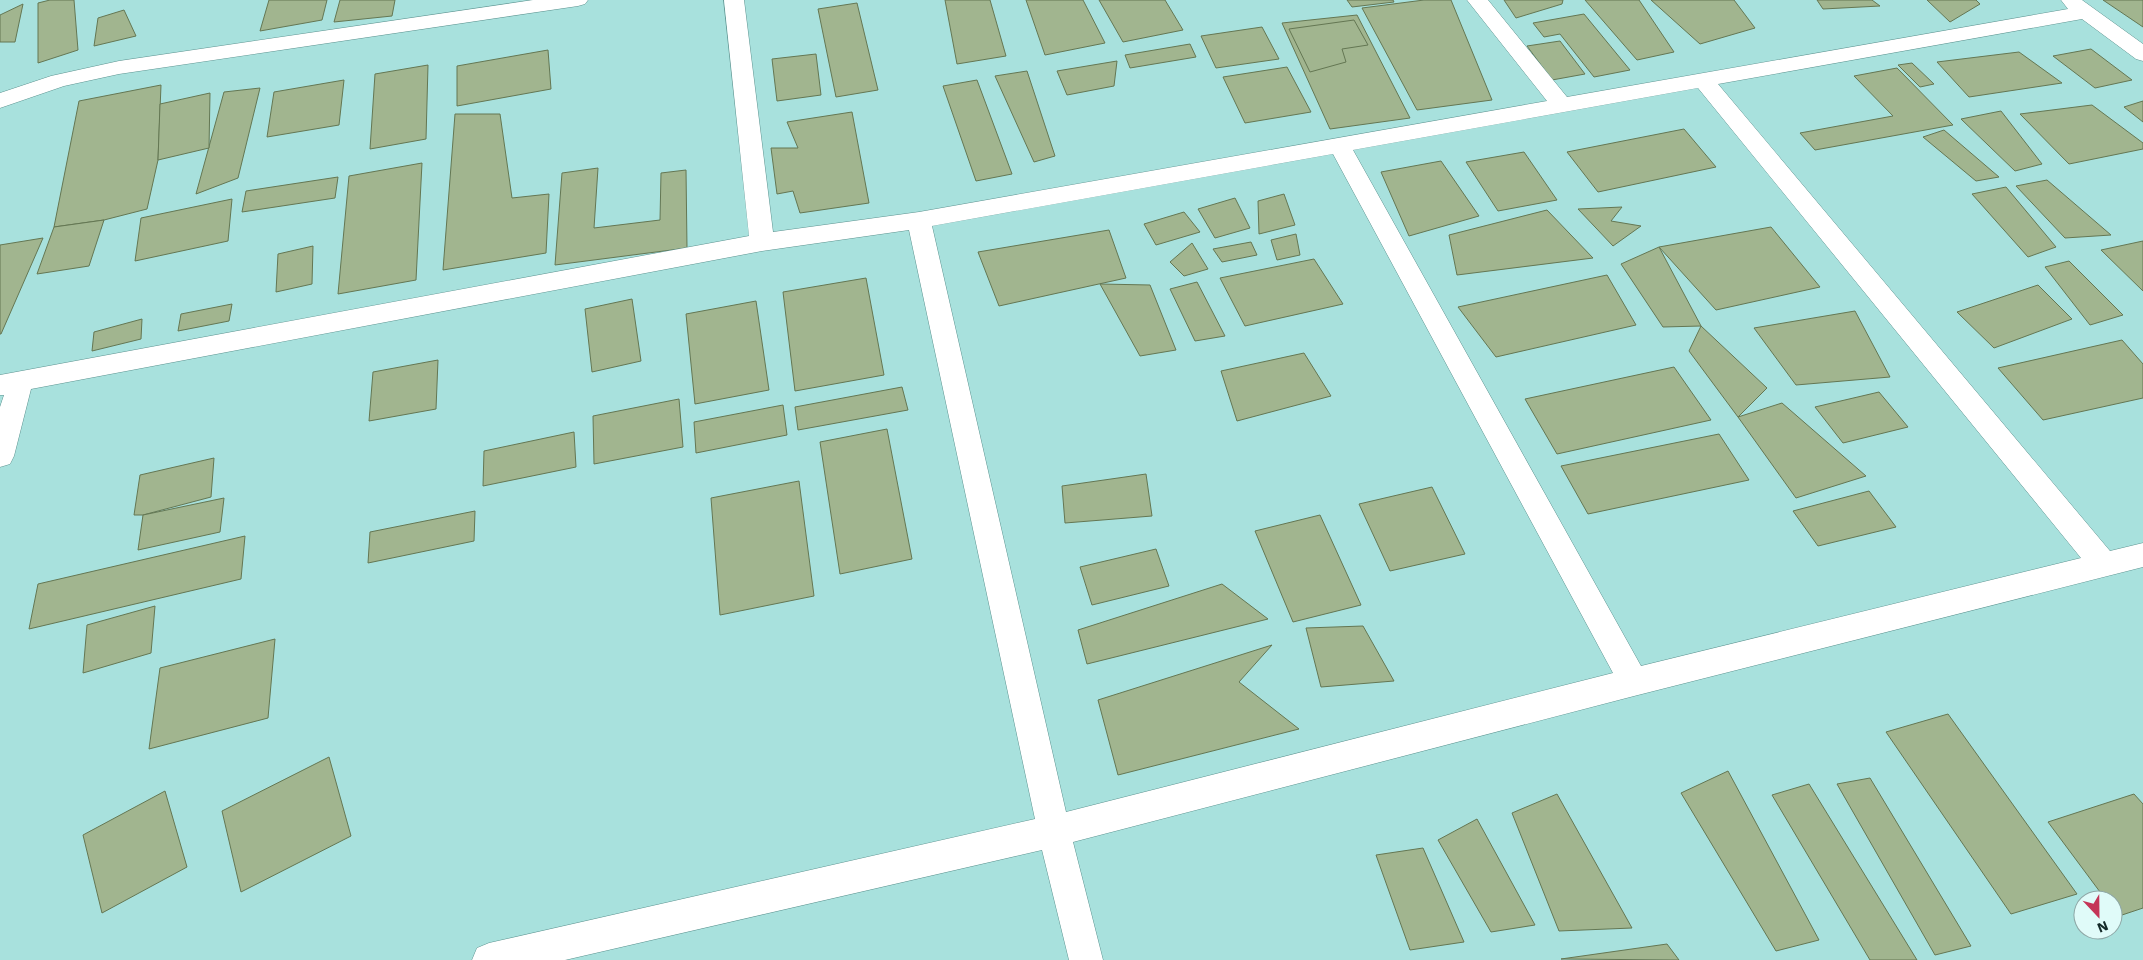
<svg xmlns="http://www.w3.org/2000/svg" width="2143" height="960" viewBox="0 0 2143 960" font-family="'Work Sans',sans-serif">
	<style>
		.building { fill: #a1b58f; stroke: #647753 }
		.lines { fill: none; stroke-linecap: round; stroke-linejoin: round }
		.street-casing { stroke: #5d9390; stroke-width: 1 }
		.street { fill: #fff; fill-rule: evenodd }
	</style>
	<rect width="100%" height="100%" fill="#a8e1dd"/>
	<!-- building -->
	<g class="building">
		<path d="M50 0H74L78 50 38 63V3Z"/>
		<path d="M269 0H327L322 20 260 31Z"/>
		<path d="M340 0H395L392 16 334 22Z"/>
		<path d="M945 0H990L1006 56 957 64Z"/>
		<path d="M1026 0H1083L1105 43 1045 55Z"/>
		<path d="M1099 0H1165L1183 30 1123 42Z"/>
		<path d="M1347 0H1393L1394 2 1352 7Z"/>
		<path d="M1424 0H1451L1492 100 1417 110 1362 8Z"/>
		<path d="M1504 0H1563L1562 4 1516 18Z"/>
		<path d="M1585 0H1639L1674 52 1637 60Z"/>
		<path d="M1651 0H1734L1755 28 1700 44Z"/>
		<path d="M1817 0H1872L1880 6 1823 9Z"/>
		<path d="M1927 0H1976L1980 4 1950 22Z"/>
		<path d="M2103 0H2143V27Z"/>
		<path d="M857 3 878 90 836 97 818 9Z"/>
		<path d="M23 4 15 42H0V15Z"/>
		<path d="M124 10 136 36 94 46 98 18Z"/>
		<path d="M1584 14 1630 70 1594 77 1560 34 1544 37 1533 23Z"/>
		<path d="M1357 15 1410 118 1330 129 1282 23Z"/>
		<path d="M1354 20 1368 45 1342 49 1346 62 1310 72 1289 29Z"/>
		<path d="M1262 27 1279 59 1216 68 1201 36Z"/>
		<path d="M1560 41 1585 74 1552 80 1527 46Z"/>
		<path d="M1190 44 1196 57 1130 68 1125 55Z"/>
		<path d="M2091 49 2132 80 2095 88 2053 56Z"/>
		<path d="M548 50 551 89 457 106V66Z"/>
		<path d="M2019 52 2062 83 1969 97 1937 62Z"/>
		<path d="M816 54 821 95 777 101 772 59Z"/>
		<path d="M1117 61 1114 86 1067 95 1057 71Z"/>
		<path d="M1912 63 1934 84 1920 87 1898 65Z"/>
		<path d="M428 65 426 139 370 149 375 74Z"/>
		<path d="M1287 67 1311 112 1245 123 1223 77Z"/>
		<path d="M1897 68 1953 125 1815 150 1800 133 1893 116 1854 76Z"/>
		<path d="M1027 71 1055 156 1034 162 995 76Z"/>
		<path d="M344 80 339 125 267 137 274 92Z"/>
		<path d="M977 80 1012 174 976 181 943 86Z"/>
		<path d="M161 85 158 160 147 209 104 220 54 227 79 101Z"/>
		<path d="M260 88 238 178 196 194 224 92Z"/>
		<path d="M210 93 209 148 158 160 160 104Z"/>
		<path d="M2143 101V122L2124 107Z"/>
		<path d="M2092 105 2143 143V149L2069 164 2020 114Z"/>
		<path d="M2001 111 2042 164 2015 171 1961 119Z"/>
		<path d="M852 112 869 203 800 213 793 191 777 194 771 148H798L787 122Z"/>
		<path d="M455 114H500L512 198 549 194 546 253 443 270Z"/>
		<path d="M1684 129 1716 167 1598 192 1567 152Z"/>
		<path d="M1944 130 1999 177 1976 181 1923 137Z"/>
		<path d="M1524 152 1557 200 1498 211 1466 162Z"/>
		<path d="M1441 161 1479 216 1409 236 1381 172Z"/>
		<path d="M422 163 416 280 338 294 349 176Z"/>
		<path d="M598 168 594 228 660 220 661 173 686 170 687 248 555 265 562 173Z"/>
		<path d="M338 177 335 198 242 212 246 191Z"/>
		<path d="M2047 180 2111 235 2065 238 2016 186Z"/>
		<path d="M2006 187 2056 247 2028 257 1972 194Z"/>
		<path d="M1284 194 1295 225 1259 234 1258 201Z"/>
		<path d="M1235 198 1250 228 1215 238 1198 209Z"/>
		<path d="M232 199 228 241 135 261 141 218Z"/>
		<path d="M1622 207 1611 221 1641 226 1613 246 1578 209Z"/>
		<path d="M1547 210 1593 258 1457 275 1449 235Z"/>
		<path d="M1184 212 1200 232 1156 245 1144 224Z"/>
		<path d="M104 220 89 266 37 274 54 227Z"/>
		<path d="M1771 227 1820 287 1716 310 1659 247Z"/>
		<path d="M1109 230 1126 278 999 306 978 252Z"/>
		<path d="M1296 234 1300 255 1277 260 1271 240Z"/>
		<path d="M43 238 1 334H0V245Z"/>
		<path d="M2143 241V291L2101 250Z"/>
		<path d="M1251 242 1257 255 1222 262 1213 249Z"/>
		<path d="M1192 243 1208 269 1184 276 1170 262Z"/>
		<path d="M313 246 312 284 276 292 278 254Z"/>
		<path d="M1659 247 1701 326 1663 327 1621 264Z"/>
		<path d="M1314 259 1343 304 1245 326 1220 278Z"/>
		<path d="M2069 261 2123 315 2090 325 2045 267Z"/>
		<path d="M1607 275 1636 325 1496 357 1458 307Z"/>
		<path d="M866 278 884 375 795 391 783 292Z"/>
		<path d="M1197 282 1225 336 1195 341 1170 289Z"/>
		<path d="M1100 284 1150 285 1176 350 1140 356Z"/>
		<path d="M2038 285 2072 319 1994 348 1957 312Z"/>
		<path d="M632 299 641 361 592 372 585 309Z"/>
		<path d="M756 301 769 390 695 404 686 314Z"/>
		<path d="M232 304 229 321 178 331 181 314Z"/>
		<path d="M1855 311 1890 377 1796 385 1754 328Z"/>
		<path d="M142 319 141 339 92 351 94 332Z"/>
		<path d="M1701 326 1767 388 1738 417 1689 351Z"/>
		<path d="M2122 340 2143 364V398L2043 420 1998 368Z"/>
		<path d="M1304 353 1331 396 1237 421 1221 371Z"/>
		<path d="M438 360 436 409 369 421 373 372Z"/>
		<path d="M1674 367 1711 420 1557 454 1525 399Z"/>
		<path d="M902 387 908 410 798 430 795 407Z"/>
		<path d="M1879 392 1908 427 1843 443 1815 407Z"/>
		<path d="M679 399 683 447 594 464 593 416Z"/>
		<path d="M1782 403 1866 476 1796 498 1738 417Z"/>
		<path d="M783 405 787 435 696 453 694 422Z"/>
		<path d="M887 429 912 559 840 574 820 442Z"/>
		<path d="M574 432 576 467 483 486 484 451Z"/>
		<path d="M1719 434 1749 480 1588 514 1561 466Z"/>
		<path d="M214 458 211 497 143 515H134L140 475Z"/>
		<path d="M1146 474 1152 516 1065 523 1062 486Z"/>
		<path d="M799 481 814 596 720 615 711 498Z"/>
		<path d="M1432 487 1465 554 1390 571 1359 504Z"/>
		<path d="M1869 491 1896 527 1818 546 1793 511Z"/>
		<path d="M224 498 220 532 138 550 143 515Z"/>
		<path d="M475 511 474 541 368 563 370 532Z"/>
		<path d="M1320 515 1361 605 1293 622 1255 531Z"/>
		<path d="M245 536 241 579 29 629 38 584Z"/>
		<path d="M1156 549 1169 586 1092 605 1080 567Z"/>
		<path d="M1222 584 1268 619 1087 664 1078 630Z"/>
		<path d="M155 606 151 653 83 673 87 625Z"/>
		<path d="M1363 626 1394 681 1321 687 1306 628Z"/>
		<path d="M275 639 268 718 149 749 160 668Z"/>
		<path d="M1272 645 1239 682 1299 729 1118 775 1098 700Z"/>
		<path d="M1948 714 2077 894 2011 914 1886 732Z"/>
		<path d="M329 757 351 836 241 892 222 811Z"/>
		<path d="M1728 771 1819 940 1776 951 1681 793Z"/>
		<path d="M1870 778 1971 946 1935 955 1837 784Z"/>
		<path d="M1809 784 1917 960H1870L1772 795Z"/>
		<path d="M165 791 187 867 102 913 83 835Z"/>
		<path d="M1557 794 1632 928 1559 931 1512 813Z"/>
		<path d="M2134 794 2143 804V908L2119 916 2113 909V900H2106L2048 822Z"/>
		<path d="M1477 819 1535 925 1491 932 1438 840Z"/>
		<path d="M1423 848 1464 942 1410 950 1376 855Z"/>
		<path d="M1667 944 1679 960 1561 959Z"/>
	</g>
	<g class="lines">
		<defs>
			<g id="street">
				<path d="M533 0H588L585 4 578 6 119 74 64 86 0 108V93L51 76 119 61Z"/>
				<path d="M724 0H744L773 232 919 212 1547 101 1467 0H1488L1567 97 2068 9 2061 0H2082L2143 44V61L2136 59 2082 19 1718 84 2110 551 2143 543V567L1634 696 1073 842 1103 960H1069L1042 850 565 960H472L477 948 489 943 1035 819 909 230 762 251 31 389 14 456 10 464 0 467V407L4 395H0V375L749 236ZM1698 88 2081 558 1641 666 1353 150ZM1333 154 1613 673 1066 812 932 226Z"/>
			</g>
		</defs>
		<!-- street casing -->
		<use href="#street" class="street-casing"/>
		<!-- street -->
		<use href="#street" class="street"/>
	</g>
	<!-- north arrow -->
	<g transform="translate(2098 915) rotate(158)"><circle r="24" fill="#e0fbf9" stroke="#8ea7a6"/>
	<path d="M0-4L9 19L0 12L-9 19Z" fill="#c43558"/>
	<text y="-8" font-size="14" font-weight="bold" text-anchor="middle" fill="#142a29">N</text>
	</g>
</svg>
